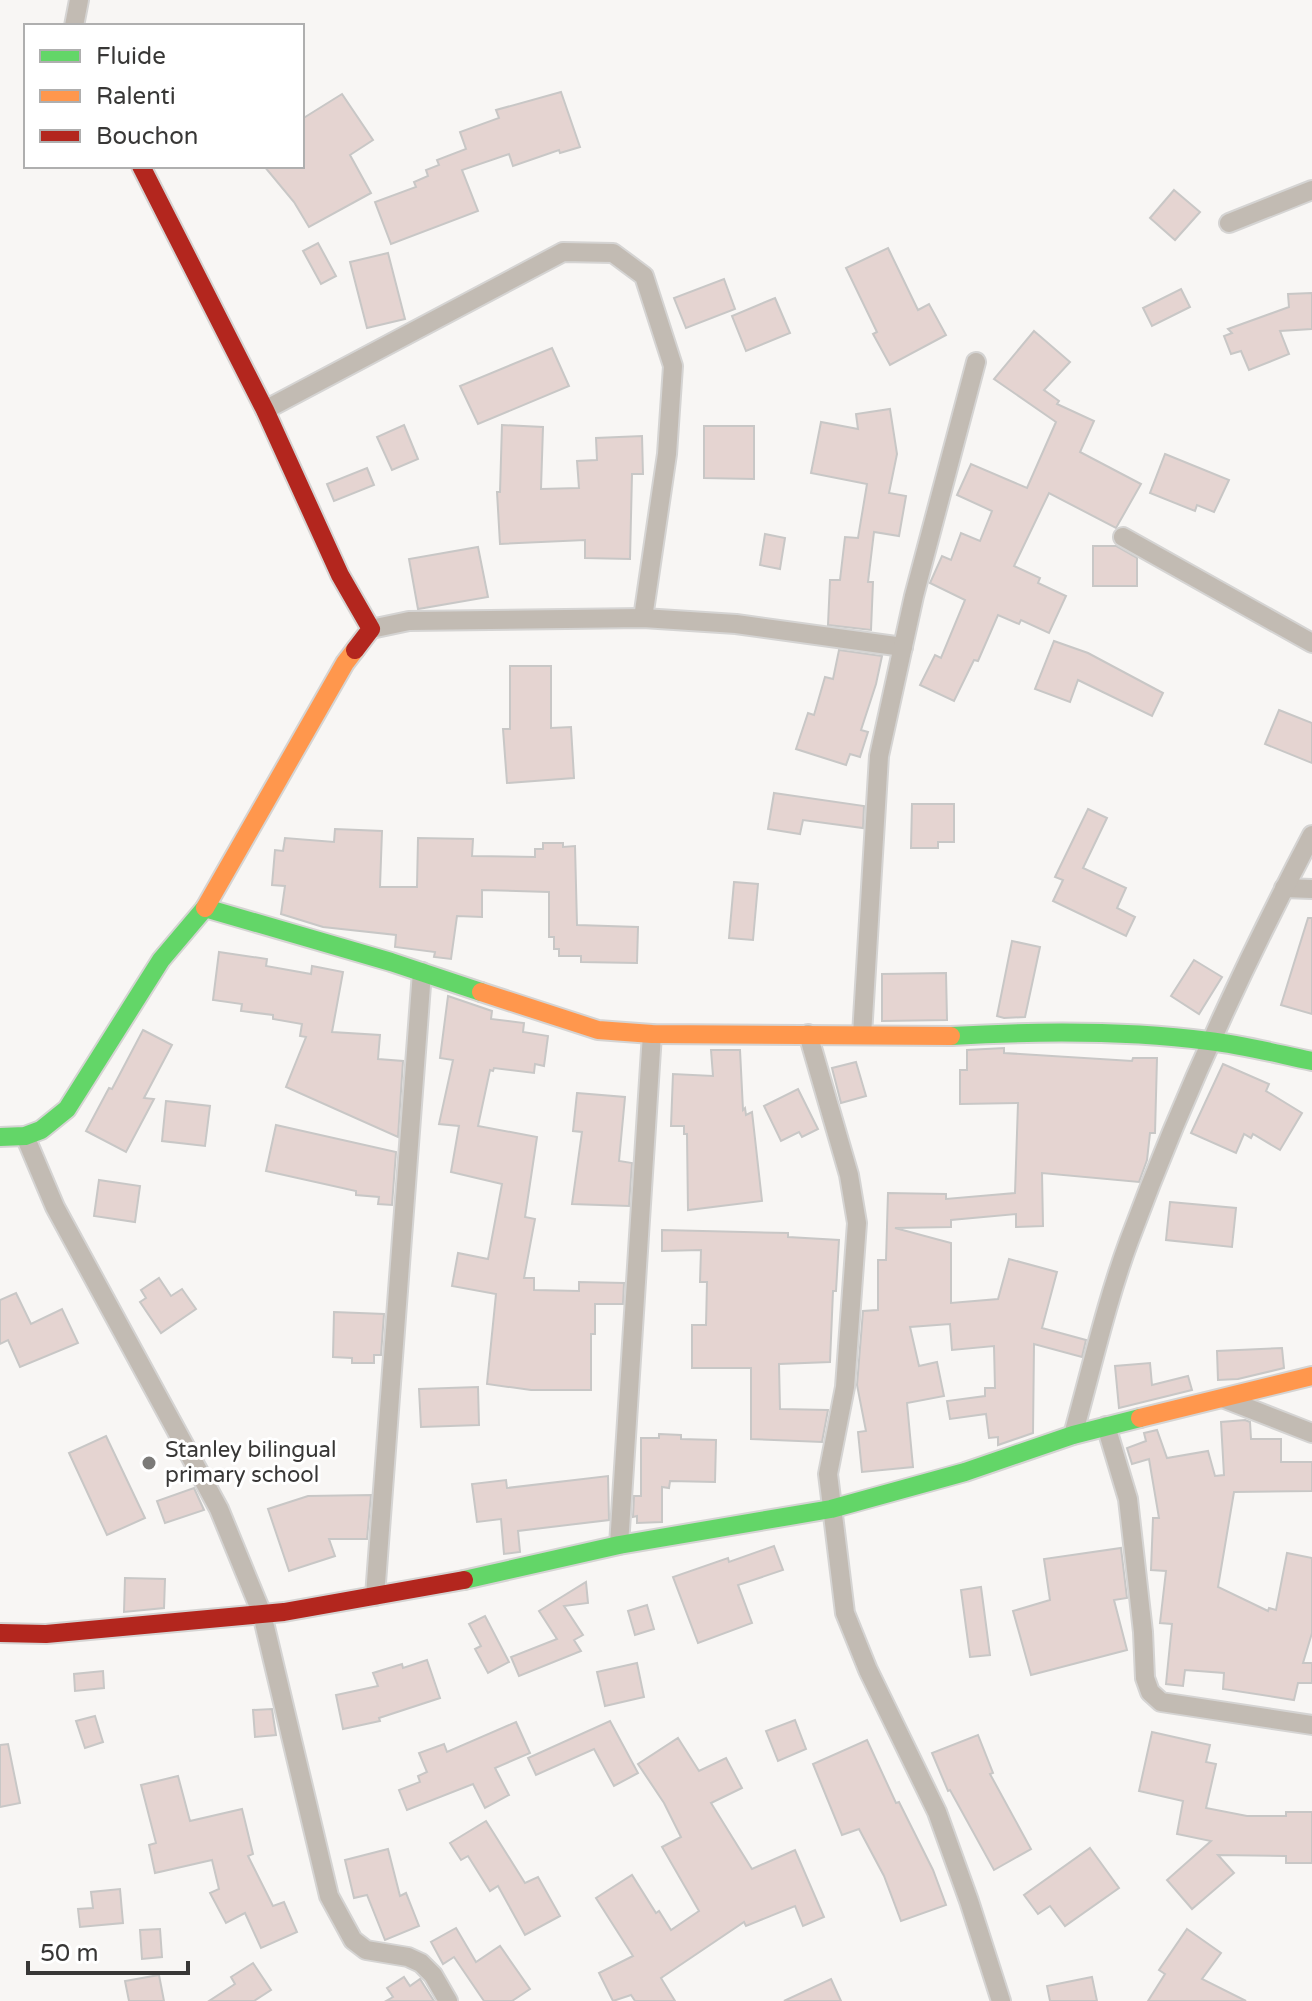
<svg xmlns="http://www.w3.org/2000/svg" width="1312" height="2001" viewBox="0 0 1312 2001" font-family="'Varela Round',sans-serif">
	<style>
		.building { fill: #e5d4d1; stroke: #c8c7c6; stroke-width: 2 }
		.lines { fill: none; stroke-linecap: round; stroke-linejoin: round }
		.street-casing { stroke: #d5d4d3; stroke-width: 22 }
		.fast-casing { stroke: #d5d4d3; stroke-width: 22 }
		.slow-casing { stroke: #d5d4d3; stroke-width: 22 }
		.jam-casing { stroke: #d5d4d3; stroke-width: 22 }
		.street { stroke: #c2bbb3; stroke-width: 18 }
		.fast { stroke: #63d668; stroke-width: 18 }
		.slow { stroke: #ff974d; stroke-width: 18 }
		.jam { stroke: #b3261e; stroke-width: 18 }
		.poi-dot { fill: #7b7a78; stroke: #fff; stroke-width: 3 }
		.labels { text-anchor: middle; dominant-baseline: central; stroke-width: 6; stroke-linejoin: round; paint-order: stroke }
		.poi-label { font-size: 22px; fill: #383736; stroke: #fff; text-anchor: start }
	</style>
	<rect width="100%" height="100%" fill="#f8f6f4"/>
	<!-- building -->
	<g class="building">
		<path d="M561 92 580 147 560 153 559 150 513 166 509 154 462 170 478 211 391 244 375 202 416 187 414 182 428 176 426 170 439 165 437 160 466 149 460 132 499 118 496 110Z"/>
		<path d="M342 94 373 140 350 155 371 193 309 227 294 202 264 166H302V119Z"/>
		<path d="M1174 190 1200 212 1175 240 1150 218Z"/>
		<path d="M318 243 336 276 321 284 303 251Z"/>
		<path d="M888 248 918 310 929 304 946 335 890 365 873 334 877 332 846 268Z"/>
		<path d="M388 253 405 319 367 328 350 262Z"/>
		<path d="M724 279 735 309 686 328 674 298Z"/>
		<path d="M1181 289 1190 307 1152 326 1143 308Z"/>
		<path d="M1312 293V329L1280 331 1289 354 1249 370 1241 351 1231 354 1224 336 1232 333 1228 329 1289 307 1288 294Z"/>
		<path d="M775 298 790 333 746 351 732 316Z"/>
		<path d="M1034 331 1070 362 1044 390 1059 401 1057 404 1094 421 1080 452 1141 484 1116 528 1049 493 1014 566 1040 578 1038 583 1066 596 1049 633 1021 620 1019 624 998 615 978 661 974 660 954 701 920 685 935 655 941 658 965 600 930 583 942 556 951 560 961 533 980 541 992 511 957 495 971 464 1027 488 1056 422 994 379Z"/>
		<path d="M552 348 569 386 478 424 460 386Z"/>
		<path d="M890 409 897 454 889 493 906 496 899 536 874 532 868 582H873L871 630 828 625 830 580H840L845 537 858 538 867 484 811 473 821 422 858 429 856 414Z"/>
		<path d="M404 425 418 459 392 470 377 437Z"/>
		<path d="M502 425 543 427 541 489 579 488 577 461 597 460 596 438 642 436 643 474H632L630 559 585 558V540L500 544 497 492H500Z"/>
		<path d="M704 426H754V479L704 478Z"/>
		<path d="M1165 454 1229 480 1214 512 1197 505 1195 511 1150 493Z"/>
		<path d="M367 468 374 485 334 501 327 484Z"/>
		<path d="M765 534 785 538 780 569 760 565Z"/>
		<path d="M1093 546H1116L1137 558V586H1093Z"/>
		<path d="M478 547 488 597 418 609 409 559Z"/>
		<path d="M1054 641 1088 653 1163 693 1152 716 1078 680 1070 702 1035 689Z"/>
		<path d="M839 650 882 656 876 684 861 730 868 732 860 757 850 754 846 765 796 749 808 713 814 715 825 677 833 679Z"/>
		<path d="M510 666H551V728L571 727 574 778 507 783 503 729H510Z"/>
		<path d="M1279 710 1312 723V763L1265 744Z"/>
		<path d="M774 793 864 806 863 828 803 820 800 834 768 829Z"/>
		<path d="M912 804H954V842H938V848H911Z"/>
		<path d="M1088 809 1107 818 1083 868 1126 888 1117 908 1135 917 1126 936 1053 901 1063 880 1055 877Z"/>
		<path d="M335 829 382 831 380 887H417L418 838 473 839 472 856 535 857V849H543V843H563V847L575 846 577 925 638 927 637 963 581 962V956H559V949H554V937H549V892L482 890V917L457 916 451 959 434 957 435 952 395 947 396 935 323 927 281 914 285 886 272 885 275 850 283 851 285 838 334 842Z"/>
		<path d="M734 882 758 884 753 940 729 938Z"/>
		<path d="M1308 918H1312V1014L1281 1005Z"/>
		<path d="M1012 941 1040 947 1025 1017 1004 1018 997 1016Z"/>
		<path d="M219 952 267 959 266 966 311 974 312 966 343 972 332 1032 380 1035 378 1059 403 1061 398 1137 286 1087 306 1037 300 1036 302 1024 273 1019V1015L241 1011 242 1004 213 1000Z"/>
		<path d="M1194 960 1222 977 1199 1014 1171 996Z"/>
		<path d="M946 973 947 1020 882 1021V974Z"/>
		<path d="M448 996 492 1011 491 1019 524 1023 523 1032 548 1036 544 1066 535 1064 534 1073 494 1068 493 1071 490 1070 478 1126 537 1137 525 1217 535 1219 524 1278H534V1290L579 1291V1282L624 1283 623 1304H595V1334H591V1390H531L487 1384 496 1294 452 1286 458 1253 488 1259 502 1184 451 1172 459 1126 439 1124 453 1060 440 1058Z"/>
		<path d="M143 1030 172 1045 144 1098 154 1099 126 1152 86 1131 109 1088 112 1089Z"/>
		<path d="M1004 1048V1053L1132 1061 1133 1058H1157L1155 1133H1150L1147 1160 1139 1182 1042 1173 1043 1226 1016 1227V1214L951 1220V1227L895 1228 951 1243V1303L998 1299 1009 1259 1057 1272 1042 1328 1086 1340 1082 1357 1034 1344 1033 1433 998 1445V1437L989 1438 986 1414 950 1419 947 1401 985 1396V1388H995L994 1346 952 1350 950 1324 910 1327 919 1366 937 1362 944 1396 907 1403 913 1467 862 1472 858 1432 866 1431 857 1385 863 1311 878 1310V1260H886L888 1193 946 1194V1199L1015 1193 1018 1103 960 1104V1070H967V1050Z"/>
		<path d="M711 1050H740L743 1110 745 1108 746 1115 752 1112 762 1201 688 1210 687 1134H684V1126H671L673 1074 713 1076Z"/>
		<path d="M856 1062 866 1096 841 1103 832 1068Z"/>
		<path d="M1223 1064 1269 1084 1266 1091 1302 1113 1280 1150 1253 1134 1251 1138 1244 1134 1236 1153 1191 1133Z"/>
		<path d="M798 1089 818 1129 802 1137 799 1132 781 1141 764 1106Z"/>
		<path d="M577 1093 625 1097 619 1161 632 1163 629 1206 572 1204 582 1132 573 1131Z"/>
		<path d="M166 1101 210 1106 205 1146 162 1141Z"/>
		<path d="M276 1125 396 1152 392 1205 378 1204 379 1197 356 1195V1191L266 1171Z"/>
		<path d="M99 1180 140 1186 135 1222 94 1216Z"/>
		<path d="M1170 1202 1236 1208 1232 1247 1166 1240Z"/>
		<path d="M662 1230 788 1233V1237L839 1240 836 1291H833L830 1362 779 1364 780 1409 828 1410 822 1442 751 1439V1368H692V1325H706L707 1282H700L701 1250 662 1251Z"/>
		<path d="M159 1278 171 1296 182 1289 196 1309 161 1333 140 1302 146 1298 141 1290Z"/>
		<path d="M16 1293 31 1324 62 1309 78 1343 20 1367 8 1340 0 1344V1300Z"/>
		<path d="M334 1312 384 1314 381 1355H374V1363H352V1358L333 1357Z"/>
		<path d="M1282 1348 1284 1368 1238 1379 1218 1380 1217 1351Z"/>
		<path d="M1150 1363 1152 1385 1188 1376 1192 1390 1119 1408 1115 1366Z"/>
		<path d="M478 1387 479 1425 421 1427 419 1389Z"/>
		<path d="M1245 1420 1250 1422 1251 1439H1281V1462H1312V1491L1234 1492 1218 1587 1268 1611 1269 1608 1276 1610 1287 1553 1312 1558V1633L1303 1663H1312V1683H1298L1294 1700 1223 1689 1224 1673 1185 1670 1183 1686 1166 1684 1172 1624 1160 1623 1166 1571 1151 1570 1153 1518H1159L1149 1459 1132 1464 1127 1448 1146 1441 1144 1433 1157 1430 1167 1458 1208 1451 1215 1476 1224 1475 1221 1422Z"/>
		<path d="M659 1434 681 1435V1439L716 1440 715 1482 670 1481 669 1488 662 1487V1522L637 1523V1516L633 1517 634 1496H641V1438H659Z"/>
		<path d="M106 1436 145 1518 107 1535 69 1453Z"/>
		<path d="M608 1476 609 1520 518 1531 520 1552 504 1554 501 1519 477 1522 472 1484 506 1480 507 1488Z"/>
		<path d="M194 1488 204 1510 165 1523 157 1501Z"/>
		<path d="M371 1495 367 1539H329L335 1556 289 1571 268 1509 308 1496Z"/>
		<path d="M774 1546 783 1570 738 1585 752 1623 698 1643 673 1577 728 1558 729 1562Z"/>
		<path d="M1121 1548 1127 1598 1114 1600 1127 1650 1031 1675 1013 1611 1050 1600 1044 1559Z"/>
		<path d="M125 1578 165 1579 164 1608 124 1612Z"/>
		<path d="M586 1582 588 1603 564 1606 583 1635 574 1640 581 1651 519 1676 511 1657 557 1639 539 1611Z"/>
		<path d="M981 1587 990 1655 970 1657 961 1590Z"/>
		<path d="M647 1605 654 1629 635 1635 628 1611Z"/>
		<path d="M485 1616 509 1662 488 1673 475 1649 481 1646 469 1624Z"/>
		<path d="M427 1660 440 1698 379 1718 380 1721 343 1729 336 1695 378 1686 373 1673 402 1664 403 1668Z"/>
		<path d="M637 1663 644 1697 605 1706 597 1672Z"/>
		<path d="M103 1671 104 1688 75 1691 74 1674Z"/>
		<path d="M272 1709 276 1735 255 1737 253 1710Z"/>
		<path d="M95 1716 103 1742 85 1748 76 1721Z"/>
		<path d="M795 1720 806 1749 778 1761 766 1731Z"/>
		<path d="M610 1721 638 1773 614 1786 594 1749 536 1775 528 1758Z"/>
		<path d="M516 1722 530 1753 495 1768 509 1795 485 1808 473 1784 407 1810 399 1790 420 1782 418 1776 427 1772 419 1753 444 1744 447 1752Z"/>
		<path d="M1152 1732 1210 1745 1206 1762 1216 1764 1206 1808 1247 1816H1286V1812H1312V1863H1286V1856L1218 1855 1234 1873 1192 1909 1167 1880 1211 1841 1177 1834 1183 1801 1139 1791Z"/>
		<path d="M978 1735 993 1773 990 1774 1031 1849 994 1870 950 1790 948 1791 932 1753Z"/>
		<path d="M678 1738 699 1771 726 1758 742 1788 711 1803 752 1869 795 1850 824 1917 803 1926 795 1906 746 1926 744 1922 661 1978 675 2001H635L631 1995 613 2001 599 1973 633 1956 596 1898 632 1875 656 1913 659 1911 671 1930 699 1911 662 1847 681 1837 664 1803 638 1764Z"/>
		<path d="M867 1740 896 1803 899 1802 933 1870 946 1905 901 1921 884 1876 859 1829 842 1835 813 1764Z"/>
		<path d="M8 1744 20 1803 0 1807V1745Z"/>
		<path d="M178 1776 190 1821 242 1809 253 1854 248 1856 273 1906 284 1902 297 1932 261 1948 245 1913 226 1923 210 1893 219 1889 212 1860 155 1873 149 1845 156 1843 141 1785Z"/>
		<path d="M486 1821 525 1883 538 1877 560 1916 525 1935 498 1886 490 1891 468 1856 461 1860 450 1843Z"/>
		<path d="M1090 1848 1119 1888 1065 1926 1050 1906 1038 1914 1024 1895Z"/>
		<path d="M388 1849 400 1896 406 1893 419 1926 385 1940 367 1895 354 1898 345 1860Z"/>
		<path d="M120 1889 123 1923 80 1927 78 1909 93 1908 91 1892Z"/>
		<path d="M456 1928 476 1962 500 1946 530 1989 512 2001H484L454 1957 443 1964 431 1942Z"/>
		<path d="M160 1929 162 1957 142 1959 140 1930Z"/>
		<path d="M1187 1929 1221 1953 1202 1979 1246 2001H1148L1165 1974 1159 1970Z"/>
		<path d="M253 1963 271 1990 254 2001H209L235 1984 231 1977Z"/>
		<path d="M159 1975 164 2001H129L125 1981Z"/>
		<path d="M404 1977 410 1986 420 1979 434 2001H386L393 1997 387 1988Z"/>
		<path d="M1092 1977 1097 2001H1050L1047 1986Z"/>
		<path d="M831 1979 841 2001H784Z"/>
	</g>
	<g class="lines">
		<defs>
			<g id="street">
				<path d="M74 26 79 0"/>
				<path d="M1229 223 1312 190"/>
				<path d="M265 410 563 252 613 253 644 276 673 366 667 454 643 618"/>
				<path d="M1123 537 1312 643"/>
				<path d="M371 629 409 621 643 618 736 624 903 647"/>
				<path d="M1284 888 1312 889"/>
				<path d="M808 1034 849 1175 857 1223 845 1387 828 1474 845 1613 868 1670 937 1812 969 1901 1001 2001"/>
				<path d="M862 1035 879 756 914 596 976 362"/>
				<path d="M25 1136 55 1207 219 1509 262 1614 329 1896 353 1940 366 1950 408 1957 421 1963 433 1975 448 2001"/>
				<path d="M1225 1399 1312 1433"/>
				<path d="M1106 1426 1128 1499 1143 1632 1145 1678 1150 1692 1161 1702 1312 1725"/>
				<path d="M1073 1435C1091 1371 1106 1303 1129 1241 1181 1101 1243 966 1312 835"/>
				<path d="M619 1545 652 1034"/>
				<path d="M375 1596 422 972"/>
			</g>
			<g id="fast">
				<path d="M951 1036C1037 1031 1123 1030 1209 1041 1244 1045 1278 1054 1312 1061"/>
				<path d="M0 1137 25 1136 41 1130 67 1109 161 960 205 908 391 962 481 992"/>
				<path d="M464 1580 619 1545 831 1509 965 1472 1073 1435 1140 1418"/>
			</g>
			<g id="slow">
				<path d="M205 908 345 663 355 650"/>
				<path d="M481 992 598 1030 652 1034 951 1036"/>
				<path d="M1140 1418 1312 1376"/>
			</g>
			<g id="jam">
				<path d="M141 166 265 410 340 575 371 629 355 650"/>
				<path d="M0 1633 46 1634 284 1612 464 1580"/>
			</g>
		</defs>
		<!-- street casing -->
		<use href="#street" class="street-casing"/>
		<!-- fast casing -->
		<use href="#fast" class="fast-casing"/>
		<!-- slow casing -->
		<use href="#slow" class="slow-casing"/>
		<!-- jam casing -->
		<use href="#jam" class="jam-casing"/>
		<!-- street -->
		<use href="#street" class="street"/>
		<!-- fast -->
		<use href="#fast" class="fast"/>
		<!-- slow -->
		<use href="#slow" class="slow"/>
		<!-- jam -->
		<use href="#jam" class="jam"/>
	</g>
	<!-- markers -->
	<circle class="poi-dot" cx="149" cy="1463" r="8"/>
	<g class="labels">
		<!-- poi labels -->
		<g class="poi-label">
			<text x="165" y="1450">Stanley bilingual<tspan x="165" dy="25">primary school</tspan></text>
		</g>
	</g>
	<!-- legend -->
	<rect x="24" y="24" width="280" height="144" fill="#ffffff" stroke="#afafaf" stroke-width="2"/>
	<rect x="40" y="50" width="40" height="12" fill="#63d668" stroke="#afafaf" stroke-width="2"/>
	<text x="96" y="64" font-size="24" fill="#383736">Fluide</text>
	<rect x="40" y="90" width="40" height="12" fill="#ff974d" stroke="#afafaf" stroke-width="2"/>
	<text x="96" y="104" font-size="24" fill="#383736">Ralenti</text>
	<rect x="40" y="130" width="40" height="12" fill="#b3261e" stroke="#afafaf" stroke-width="2"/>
	<text x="96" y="144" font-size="24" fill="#383736">Bouchon</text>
	<!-- scale -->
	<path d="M28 1961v12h160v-12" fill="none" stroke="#383736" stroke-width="4"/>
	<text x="40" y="1961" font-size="24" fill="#383736" stroke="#ffffff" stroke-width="6" paint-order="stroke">50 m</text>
</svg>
